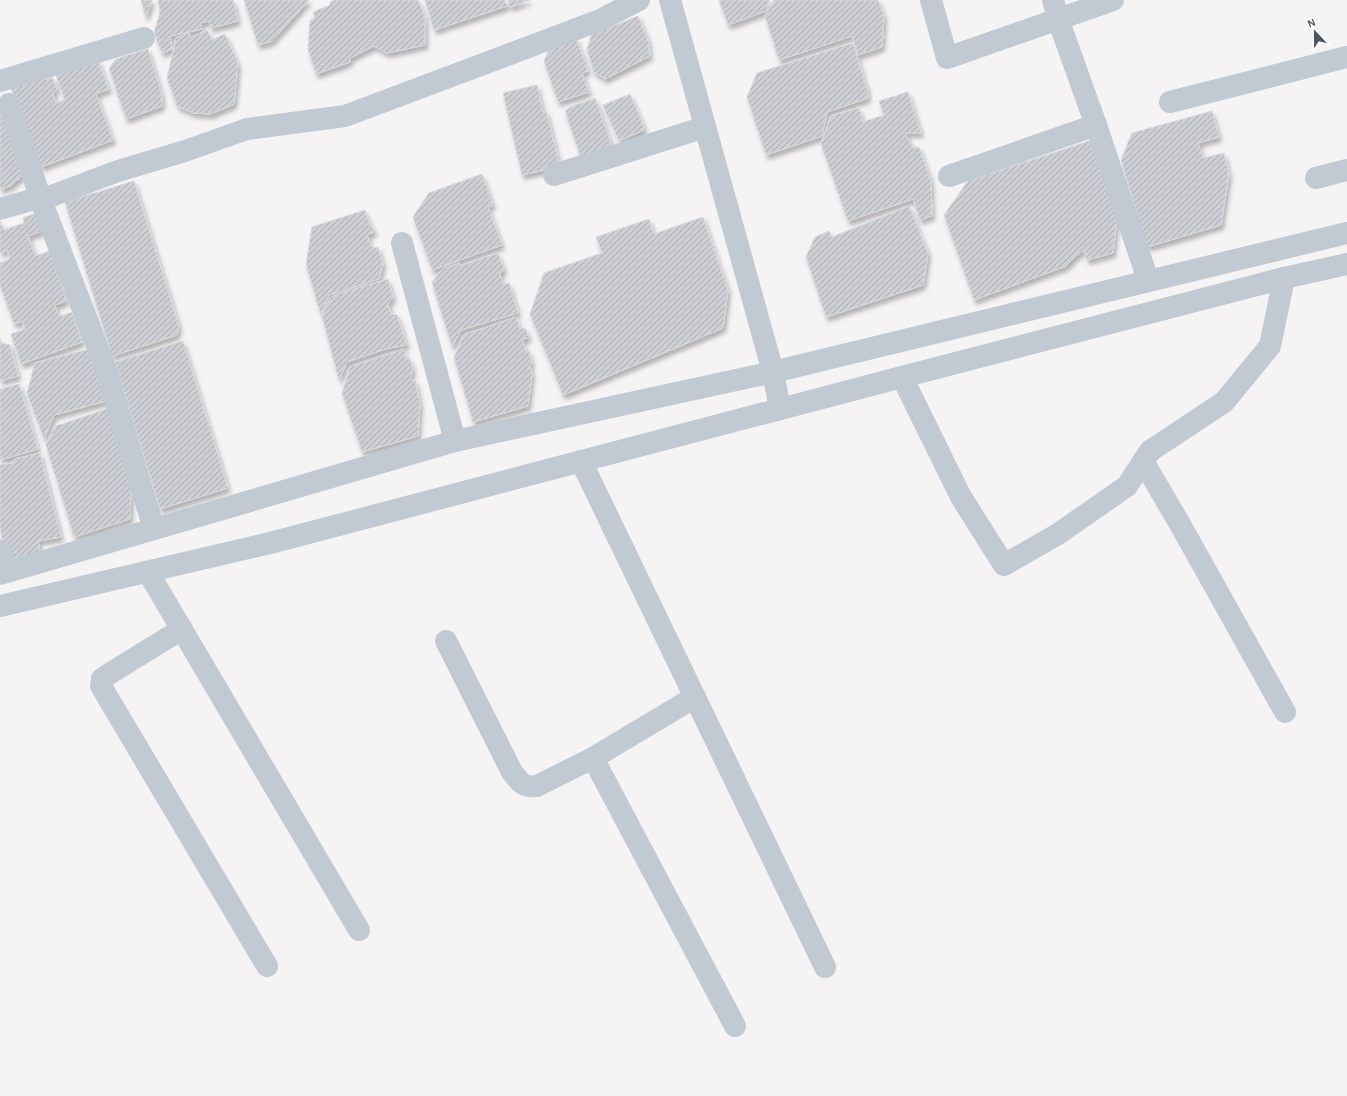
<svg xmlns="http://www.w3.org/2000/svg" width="1347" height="1096" viewBox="0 0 1347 1096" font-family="'Alegreya Sans',sans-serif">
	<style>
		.building { fill: url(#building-hatch); stroke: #d7d9de; filter: url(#shadow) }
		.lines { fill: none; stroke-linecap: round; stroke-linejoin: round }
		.minor { stroke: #c1cad2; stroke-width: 22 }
	</style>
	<defs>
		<pattern id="building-hatch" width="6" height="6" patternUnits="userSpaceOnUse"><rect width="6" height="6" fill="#cdcfd5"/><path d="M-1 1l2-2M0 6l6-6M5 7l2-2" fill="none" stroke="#a8abb0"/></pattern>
		<filter id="shadow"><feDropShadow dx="2.5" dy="4.5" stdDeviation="2" flood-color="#0004"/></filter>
	</defs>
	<rect width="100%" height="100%" fill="#f5f3f3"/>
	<!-- building -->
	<g class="building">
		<path d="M141 0H152L146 17Z"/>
		<path d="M158 0H233L238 21 211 28 209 21 200 23 202 29 170 36 172 49 162 53 154 33 160 12Z"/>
		<path d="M244 0H309L272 41 258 45Z"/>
		<path d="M335 0H418L425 17V45L387 53 374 46 350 58V62L316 74 308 49 310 21 315 17 313 12 330 5V2Z"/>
		<path d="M425 0H505L507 6 434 30Z"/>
		<path d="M508 0H530L510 7Z"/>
		<path d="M719 0H770L766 11 728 25Z"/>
		<path d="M774 0H878L884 15 882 47 858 55 852 36 779 60 765 16Z"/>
		<path d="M638 16 648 40 650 56 605 79 594 72 587 50 591 35Z"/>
		<path d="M207 30 212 40 225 34 238 63 234 104 211 114 193 113 177 106 167 78 176 38 189 33 191 38Z"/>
		<path d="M576 38 588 71 582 73 589 92 558 102 544 61 550 47Z"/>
		<path d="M853 43 867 89 868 98 827 112 822 136 766 155 747 97 757 73Z"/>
		<path d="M148 49 162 95V106L126 119 109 68 116 59Z"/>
		<path d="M98 60 109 89 96 94 113 140 41 167 11 88 44 75 46 80 52 77 57 89 53 94 56 103 65 100 56 76Z"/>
		<path d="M537 85 543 112 546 111 560 166 522 175 503 93Z"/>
		<path d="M908 92 921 133H905L913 148 919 147 931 181 932 216 920 220 913 199 848 221 821 144 831 116 859 108 863 122 884 115 879 101Z"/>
		<path d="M630 94 643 124 644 130 619 141 603 105Z"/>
		<path d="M595 98 610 140V148L581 158 565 111 572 106Z"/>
		<path d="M0 105 23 175 10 186 0 189Z"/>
		<path d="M1212 111 1219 137 1198 143 1203 158 1224 153 1229 174 1221 225 1147 247 1121 160 1132 133Z"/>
		<path d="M1092 140 1117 219 1113 253 1087 260 1084 250 1078 254 1066 266 974 300 944 215 968 181Z"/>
		<path d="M482 174 493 205 488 207 502 245 432 270 413 217 429 193Z"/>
		<path d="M134 181 179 326 177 335 112 356 65 202Z"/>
		<path d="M909 206 928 253 923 285 826 317 806 257 815 237 829 231 832 237Z"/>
		<path d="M365 210 370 226 372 225 374 232 367 235 372 249 378 247 383 264 379 279 329 295 321 315 306 265 312 227Z"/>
		<path d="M36 213 42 231 28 236 35 256 50 251 67 301 55 305 59 317 72 312 82 342 21 364 11 334 25 329 22 321 14 324 0 285V263L10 259 7 250 0 253V221L4 230 24 223 23 218Z"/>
		<path d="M703 217 728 290 723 328 563 395 530 314 544 273 602 253 596 237 649 219 654 234Z"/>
		<path d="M498 253 504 270 500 274 503 285 509 283 518 313 461 330 452 347 432 282 444 268 459 263 460 266Z"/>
		<path d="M388 279 393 297 388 304 391 314 397 315 407 345 389 348 347 362 339 380 322 316 331 297 348 291Z"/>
		<path d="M516 317 520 328 526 329 529 338 522 339 526 351 529 352 532 364 530 366 532 374 528 406 473 422 454 357 464 335Z"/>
		<path d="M0 338 1 343 10 345 18 376 0 381Z"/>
		<path d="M183 341 228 488 160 509 115 362Z"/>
		<path d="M93 348 106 401 54 415 44 439 27 393 35 363Z"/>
		<path d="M404 349 405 357 410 360 413 369 410 380H415L420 403 418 436 362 452 342 393 350 367Z"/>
		<path d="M19 384 38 449 0 460V389Z"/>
		<path d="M107 409 131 484 130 519 74 537 46 445 56 426Z"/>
		<path d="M40 453 61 537 38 541 40 553 6 562 0 527V465L13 463 15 459Z"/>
	</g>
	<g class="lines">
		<!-- minor -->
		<g class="minor">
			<path d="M670 0 773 372 780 409"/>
			<path d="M931 0 947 58 1113 0"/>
			<path d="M1053 0 1058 19 1096 125 1148 280"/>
			<path d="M0 81 144 38"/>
			<path d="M1170 102 1347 57"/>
			<path d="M9 104 41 200 105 367 154 529"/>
			<path d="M554 175 705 127"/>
			<path d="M949 176 1096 125"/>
			<path d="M1316 178 1347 170"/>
			<path d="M0 209 35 199 41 200 118 171 185 151 247 129 345 116 600 20 639 0"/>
			<path d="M402 243 455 441"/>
			<path d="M902 377 961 497 1004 565 1058 534 1127 486 1150 451 1224 402 1270 346 1284 278"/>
			<path d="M581 461 825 967"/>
			<path d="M1143 461 1181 526 1285 712"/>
			<path d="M0 551 6 572"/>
			<path d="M148 572 359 930"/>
			<path d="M0 574 455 441 773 372 1347 233"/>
			<path d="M0 606 270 543 902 377 1284 278 1347 264"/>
			<path d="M182 629 109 674 102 679 101 686 267 966"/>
			<path d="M446 641 512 772C520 782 523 788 537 786L593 758 695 697"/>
			<path d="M593 758 735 1026"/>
		</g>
	</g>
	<!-- north arrow -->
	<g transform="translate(1315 32) rotate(338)" stroke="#ffffff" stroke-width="3" paint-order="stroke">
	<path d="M0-3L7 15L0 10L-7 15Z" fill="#4a5661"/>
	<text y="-6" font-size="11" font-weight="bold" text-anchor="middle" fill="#4a5661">N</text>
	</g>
</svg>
